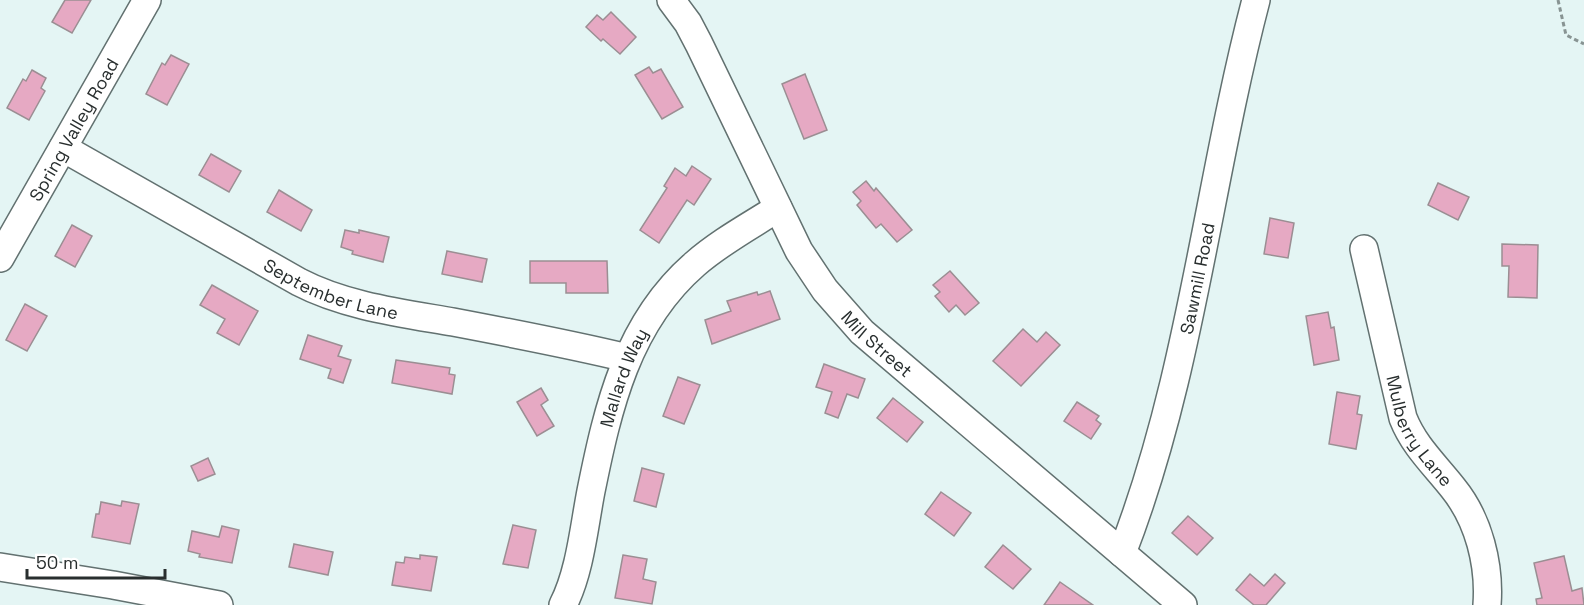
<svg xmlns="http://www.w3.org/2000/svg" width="1584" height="605" viewBox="0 0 1584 605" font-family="'Space Grotesk',sans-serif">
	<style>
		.building { fill: #e6a9c3; stroke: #9b8e93; stroke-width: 1.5 }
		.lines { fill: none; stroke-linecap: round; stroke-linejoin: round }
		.minor-casing { stroke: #627170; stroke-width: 30 }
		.path { stroke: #889493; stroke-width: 3; stroke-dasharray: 4.5 3; stroke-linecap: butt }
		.minor { stroke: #fff; stroke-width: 27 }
		.labels { text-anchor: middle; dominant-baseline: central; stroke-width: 5; stroke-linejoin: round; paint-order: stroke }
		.street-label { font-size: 18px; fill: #282e2e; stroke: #fff }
	</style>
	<rect width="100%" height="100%" fill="#e4f5f4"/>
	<!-- building -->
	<g class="building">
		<path d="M65 0H91L72 33 52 22Z"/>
		<path d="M611 12 636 37 620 54 603 39 601 41 586 27 597 15 603 20Z"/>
		<path d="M171 55 189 64 167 105 146 94 162 63 165 65Z"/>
		<path d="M649 67 653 73 661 69 683 107 662 119 635 75Z"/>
		<path d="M32 70 46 78 41 88 45 91 29 120 7 108 23 79 26 81Z"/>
		<path d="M805 74 827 130 804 139 782 84Z"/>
		<path d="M211 154 241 171 229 192 199 175Z"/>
		<path d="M692 166 711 179 694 205 687 200 659 243 640 230 667 188 664 186 675 168 686 176Z"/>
		<path d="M866 181 874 191 876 188 912 230 897 242 881 224 876 228 857 205 861 201 853 192Z"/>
		<path d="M1438 183 1469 197 1458 220 1428 205Z"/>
		<path d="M279 190 312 210 301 231 267 212Z"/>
		<path d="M1270 218 1294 223 1288 258 1264 254Z"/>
		<path d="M72 225 92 236 75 267 55 256Z"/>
		<path d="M345 230 359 233V230L389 237 383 262 352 254 353 251 341 247Z"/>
		<path d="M1502 244 1538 245 1537 298 1508 297 1509 266H1502Z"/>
		<path d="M447 251 487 259 482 282 442 274Z"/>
		<path d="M530 261H607L608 293H566V283H530Z"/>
		<path d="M950 271 979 303 965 315 956 305 949 312 935 296 940 292 933 285Z"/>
		<path d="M212 285 258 311 239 345 217 333 225 319 200 305Z"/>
		<path d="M770 291 780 319 712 344 705 320 731 311 727 301 757 292 758 295Z"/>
		<path d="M25 304 47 316 27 351 6 340Z"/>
		<path d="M1328 312 1331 328 1334 327 1339 360 1314 365 1306 316Z"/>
		<path d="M1023 329 1037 342 1046 332 1060 345 1021 386 993 361Z"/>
		<path d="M308 335 342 346 338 356 351 360 343 383 328 378 331 369 300 359Z"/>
		<path d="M396 360 450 368 449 374 455 375 452 394 392 383Z"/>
		<path d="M824 364 865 379 858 398 847 394 838 418 825 413 832 392 816 387Z"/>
		<path d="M678 377 700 385 684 424 663 416Z"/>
		<path d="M541 388 548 400 541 405 554 426 537 436 517 402Z"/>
		<path d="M1337 392 1360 396 1357 414 1362 415 1356 449 1329 444Z"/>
		<path d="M893 398 923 422 907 442 877 418Z"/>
		<path d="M1077 402 1099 416 1096 420 1101 424 1091 439 1064 421Z"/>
		<path d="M208 458 215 474 198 481 191 466Z"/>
		<path d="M642 468 664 474 656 507 634 501Z"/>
		<path d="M941 492 971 513 954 536 925 514Z"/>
		<path d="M122 501 139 504 130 544 92 537 96 514H99L101 502 121 506Z"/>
		<path d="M1188 516 1213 538 1197 555 1172 533Z"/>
		<path d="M513 525 536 530 528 568 503 564Z"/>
		<path d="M222 526 239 530 232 563 199 557 200 554 188 551 192 531 219 537Z"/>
		<path d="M294 544 333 552 328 575 289 567Z"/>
		<path d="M1003 545 1031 569 1013 589 985 567Z"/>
		<path d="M420 555 437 557 431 591 392 585 396 562 404 563 405 557 420 559Z"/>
		<path d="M623 555 647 559 643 579 656 582 652 604 615 598Z"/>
		<path d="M1564 556 1572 591 1582 588 1584 605H1537L1536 599 1542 598 1534 563Z"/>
		<path d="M1250 574 1264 586 1275 574 1285 583 1266 605H1254L1236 590Z"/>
		<path d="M1060 582 1093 605H1044Z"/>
	</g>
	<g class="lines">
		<defs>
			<g id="minor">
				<path id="s1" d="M671 0 688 23 699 44 799 251 825 290 862 332 1183 605"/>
				<path id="s2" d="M63 148 299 282C345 306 401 313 453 322 511 333 569 344 627 358"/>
				<path id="s3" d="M1364 249 1403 418C1414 446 1435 465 1453 488 1479 520 1490 565 1487 605"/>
				<path id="s4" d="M0 258 147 0"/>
				<path id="s5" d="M1122 553C1191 376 1208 183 1256 0"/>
				<path d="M0 567 113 585 219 605"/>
				<path id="s6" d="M563 605C580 572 584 527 591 491 608 407 627 323 695 264 720 242 750 226 778 208"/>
			</g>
		</defs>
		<!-- minor casing -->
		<use href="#minor" class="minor-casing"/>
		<!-- path -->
		<path class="path" d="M1558 0 1566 35 1584 44"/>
		<!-- minor -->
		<use href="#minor" class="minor"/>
	</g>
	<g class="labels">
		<!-- street labels -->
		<g class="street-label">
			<text stroke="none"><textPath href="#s4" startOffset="148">Spring Valley Road</textPath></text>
			<text stroke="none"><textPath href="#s5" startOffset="285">Sawmill Road</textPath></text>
			<text stroke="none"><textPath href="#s2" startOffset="304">September Lane</textPath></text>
			<text stroke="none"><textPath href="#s1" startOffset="404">Mill Street</textPath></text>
			<text stroke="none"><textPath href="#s6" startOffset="236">Mallard Way</textPath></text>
			<text stroke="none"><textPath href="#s3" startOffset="192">Mulberry Lane</textPath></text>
		</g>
	</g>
	<!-- scale -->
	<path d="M27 569v9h138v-9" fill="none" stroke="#282e2e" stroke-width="3"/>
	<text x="36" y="569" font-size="18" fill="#282e2e" stroke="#ffffff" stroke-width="4.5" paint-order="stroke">50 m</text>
</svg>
